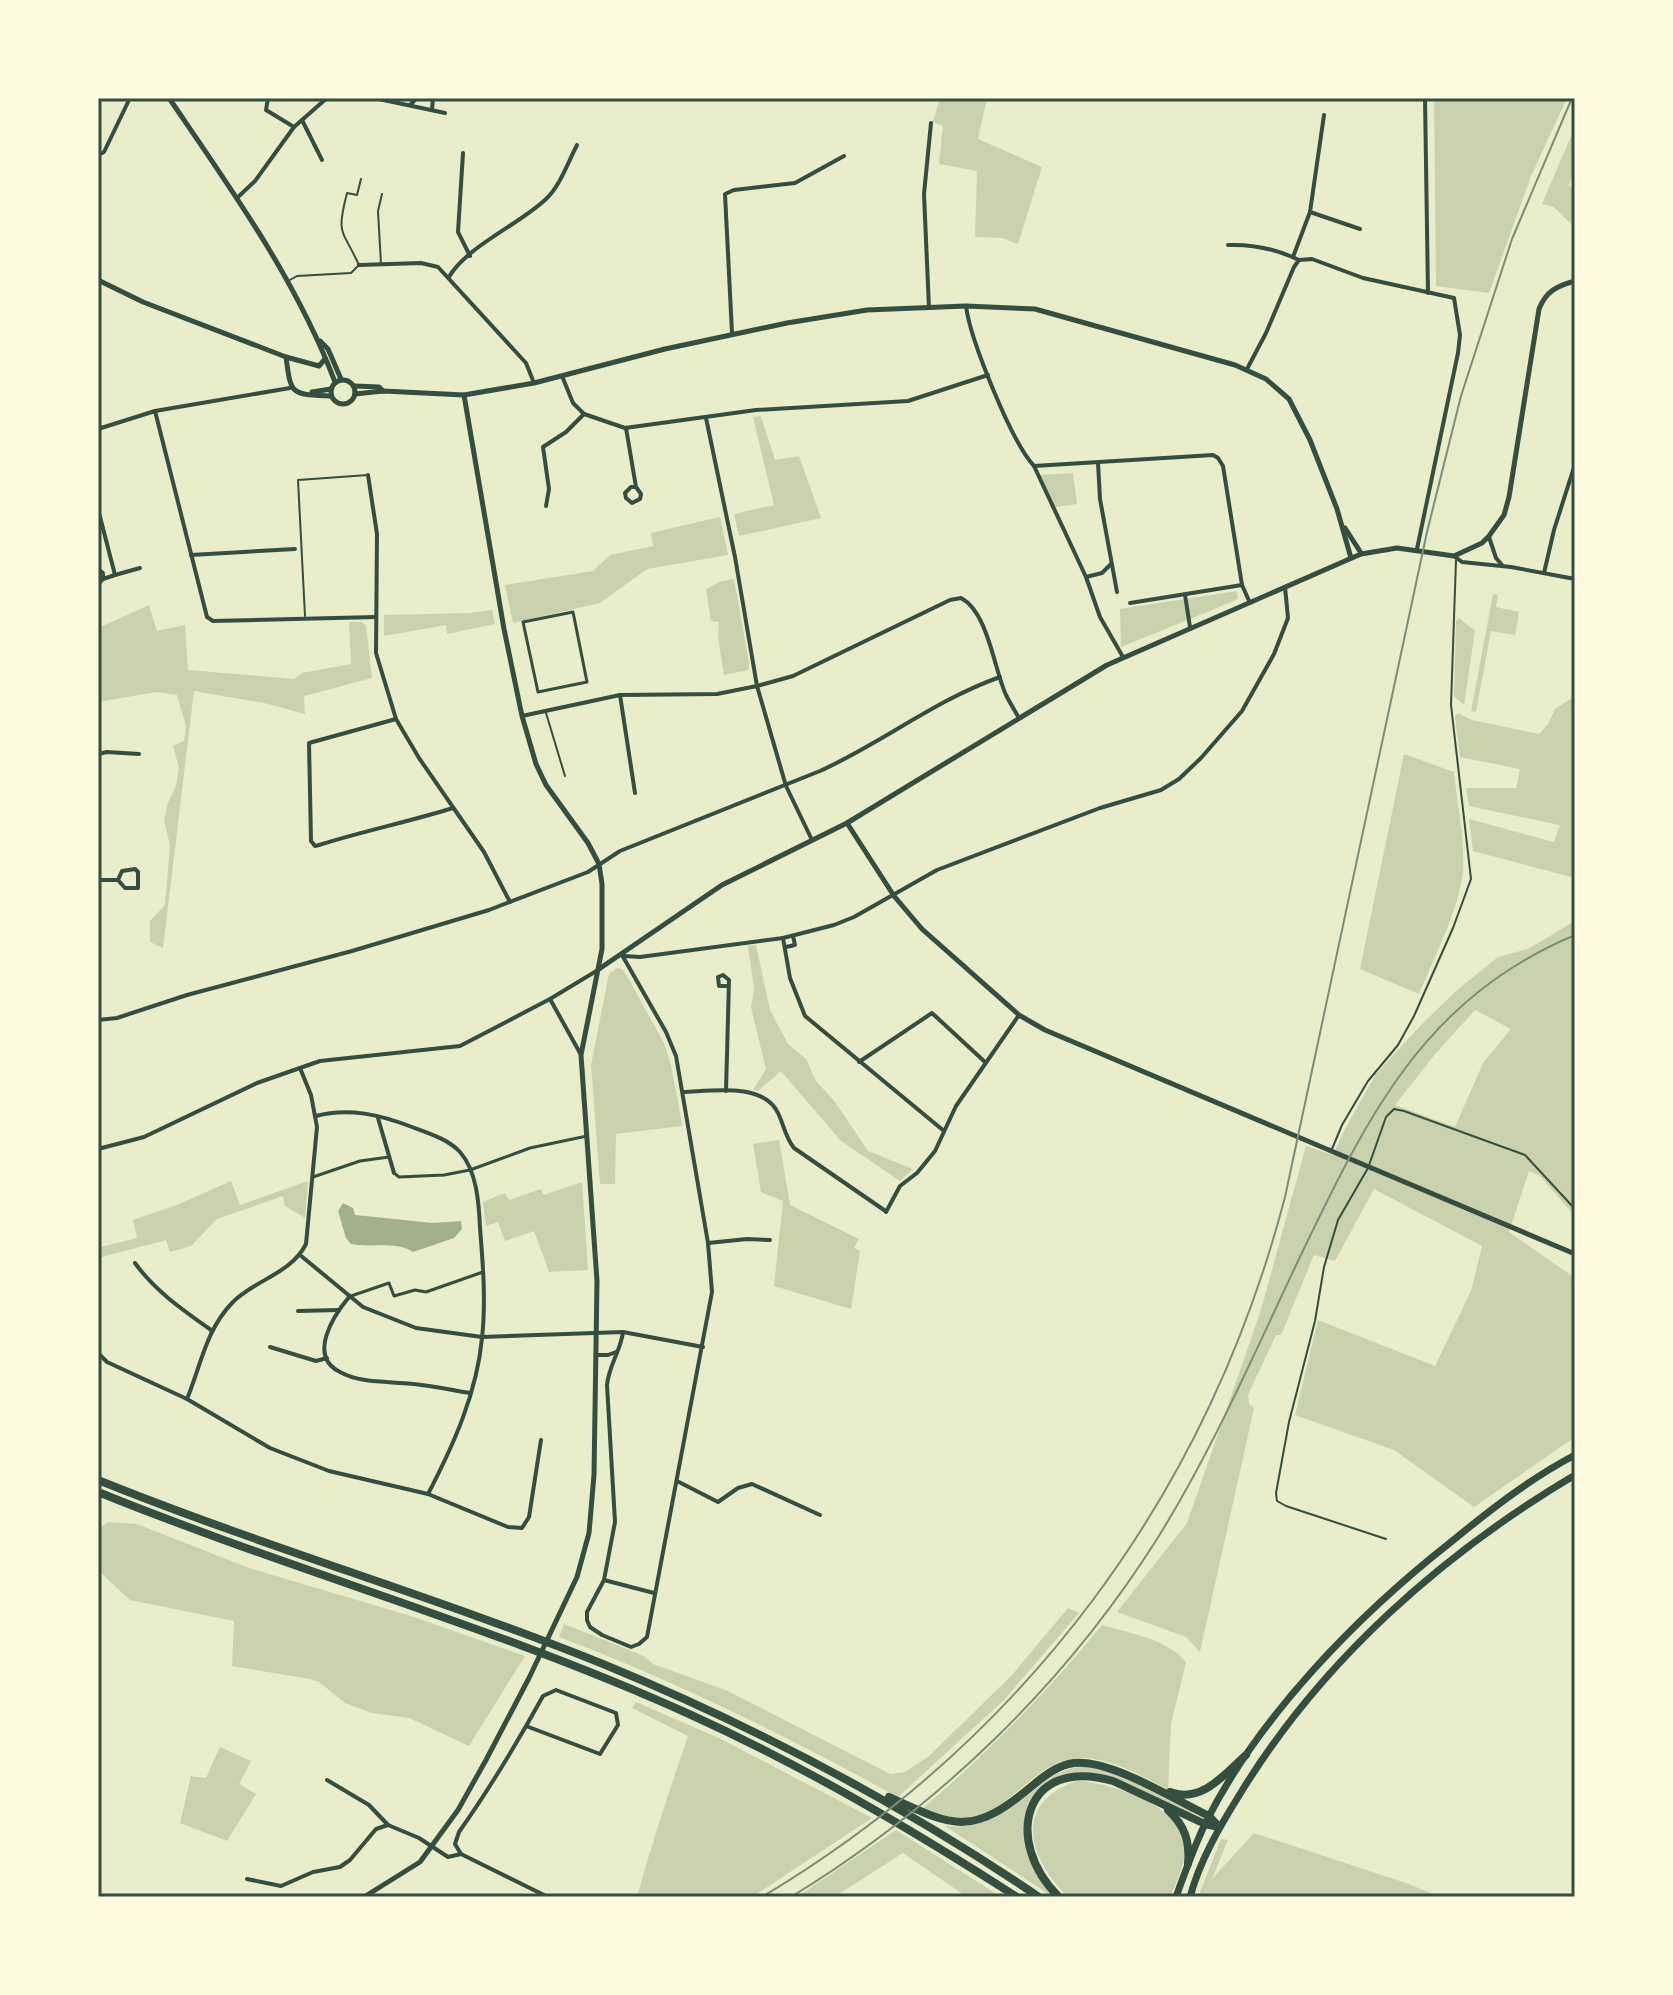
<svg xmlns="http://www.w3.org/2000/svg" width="1673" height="1995" viewBox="0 0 1673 1995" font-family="Montserrat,sans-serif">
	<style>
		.green { fill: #cad2ad; fill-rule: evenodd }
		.water { fill: #a3b18a }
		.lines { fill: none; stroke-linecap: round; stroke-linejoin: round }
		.service { stroke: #344e41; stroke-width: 2 }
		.pedestrian { stroke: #344e41; stroke-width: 3 }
		.minor { stroke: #344e41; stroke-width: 4 }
		.tertiary { stroke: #344e41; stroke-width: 5 }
		.primary { stroke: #344e41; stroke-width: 7 }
		.motorway { stroke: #344e41; stroke-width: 8 }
		.rail { stroke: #7c8e77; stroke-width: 2 }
		.neatline { fill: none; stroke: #344e41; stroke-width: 3 }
	</style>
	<rect width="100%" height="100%" fill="#e9edc9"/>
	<!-- green -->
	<g class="green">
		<path d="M940 98H987L978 139 1042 167 1018 244 1002 238 975 237 977 171 939 164 943 126 933 122Z"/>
		<path d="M1434 98H1567L1531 176 1489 293 1436 286Z"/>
		<path d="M1575 127V165L1569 185 1575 192V228L1554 207 1542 204Z"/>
		<path d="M761 416 775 460 799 456 821 518 739 536 734 514 774 505 753 417Z"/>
		<path d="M1073 473 1077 504 1055 507 1039 475Z"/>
		<path d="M720 517 728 555 647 569 600 603 513 623 505 585 593 571 610 555 653 546 651 533Z"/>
		<path d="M734 579 749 663 748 670 724 675 718 637 719 622 711 621 706 589 722 581Z"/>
		<path d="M1237 591 1238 598 1234 601 1121 647 1120 609Z"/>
		<path d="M1493 594 1498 595 1496 607 1519 612 1515 635 1491 631 1476 712 1471 711Z"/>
		<path d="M149 605 157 631 185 625 188 670 294 679 302 673 351 664 349 622H362L366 626 372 678 304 696 305 714 264 703 194 691 163 948 150 942V921L165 905 170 845 164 821 167 805 176 786 179 767 173 746 184 741 186 726 177 695 157 692 98 702V628Z"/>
		<path d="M492 610 495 624 447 634 446 625 384 636V615L470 613Z"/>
		<path d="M1459 618 1475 631 1464 705 1454 696 1456 621Z"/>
		<path d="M1575 696V878L1473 851 1469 819 1554 842 1560 825 1469 806 1466 788H1516L1520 769 1460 757 1455 716 1458 713 1472 720 1539 734 1548 724 1555 709Z"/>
		<path d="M1404 754 1454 772C1457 804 1465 839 1463 871 1460 907 1433 960 1419 994L1360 969Z"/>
		<path d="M1575 921V1216L1540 1176 1529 1171 1509 1232 1575 1278V1437L1474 1507 1394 1450 1295 1415 1318 1320 1435 1366 1471 1291 1482 1246 1374 1189 1335 1261 1314 1255 1281 1335H1276L1248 1395 1249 1404 1254 1408 1200 1652 1186 1637 1117 1612 1187 1523 1261 1310 1306 1146 1333 1155 1345 1129 1376 1074 1422 1024 1456 991 1498 957 1528 949ZM1475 1010 1511 1029 1483 1063 1455 1127 1395 1105 1436 1053Z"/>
		<path d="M756 945 770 1010 788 1044 806 1059 816 1081 835 1102 868 1151 913 1169 900 1181 841 1141 781 1071 758 1091 753 1090 766 1069 751 1007 754 988 748 946Z"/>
		<path d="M617 968 622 969 627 976 664 1043 671 1065 682 1123 681 1126 616 1134 615 1184H600L591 1065 609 974Z"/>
		<path d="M779 1140 790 1205 859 1239 854 1248 860 1251 851 1309 774 1286 783 1201 761 1192 753 1144Z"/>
		<path d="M231 1181 240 1205 308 1181 305 1218 285 1206 283 1196 217 1219 191 1246 170 1252 166 1240 98 1258V1248L137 1238 133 1220 177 1205Z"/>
		<path d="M582 1182 588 1270 549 1272 534 1231 505 1241 498 1222 486 1226 483 1202 505 1193 509 1200 541 1189 544 1195Z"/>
		<path d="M108 1522 137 1524 249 1568 411 1616 525 1656 469 1746 409 1718 372 1713 345 1703 319 1682 310 1679 232 1666 234 1621 130 1600 98 1570V1529Z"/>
		<path d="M1068 1608 1079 1613 1004 1700 898 1797C788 1737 676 1681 559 1637L564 1624 644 1656 653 1664 728 1691 890 1774 905 1772 928 1757 1012 1675Z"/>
		<path d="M1102 1625C1130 1633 1167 1639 1186 1662L1171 1724 1168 1789C1142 1777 1113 1758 1082 1758 1034 1758 1011 1815 964 1818 949 1819 936 1813 922 1809 988 1753 1047 1692 1102 1625Z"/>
		<path d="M636 1702 719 1738 872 1818 752 1897H637C652 1842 670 1789 688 1736L632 1708Z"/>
		<path d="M220 1747 251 1761 239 1784 256 1794 227 1841 180 1823 191 1776 206 1778Z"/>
		<path d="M1084 1766C1123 1773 1158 1795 1192 1811L1191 1814 1102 1775 1070 1773 1049 1783 1024 1828V1838L1029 1859 1053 1897 945 1826C1013 1832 1026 1773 1084 1766Z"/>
		<path d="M1077 1781C1112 1783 1185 1806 1185 1849 1185 1865 1176 1882 1170 1897H1068C1029 1859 1011 1803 1077 1781Z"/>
		<path d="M896 1830 1001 1897H967L903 1853 834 1897H797Z"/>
		<path d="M1254 1833 1406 1883 1441 1897H1198L1221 1839 1228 1840 1212 1879Z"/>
	</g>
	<!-- water -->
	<path class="water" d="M343 1203 353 1208 355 1215 433 1223 461 1221 462 1229 454 1238 413 1252C397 1241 371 1248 351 1244L346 1238 338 1211Z"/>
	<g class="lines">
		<!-- service -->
		<g class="service">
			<path d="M381 264 378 211 382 194"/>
			<path d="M288 281 297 276 351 273 359 265C342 228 336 236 347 193L357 195 361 179"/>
			<path d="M305 616 298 480 368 475"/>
			<path d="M546 713 565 776"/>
			<path d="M1332 1149 1342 1125 1368 1081 1398 1045 1414 1016 1453 928 1471 879 1451 705 1456 560"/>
			<path d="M1386 1539 1286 1506 1277 1501 1276 1493 1289 1422 1315 1321 1324 1267 1338 1220 1368 1168 1386 1117 1394 1109 1404 1111 1525 1155 1574 1208"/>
		</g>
		<!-- pedestrian -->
		<g class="pedestrian">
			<path d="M573 612 587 682 538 692 523 622Z"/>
			<path d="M394 1173 399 1177 444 1175 470 1170 530 1148 587 1136"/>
			<path d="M313 1177 360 1161 389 1157"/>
			<path d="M351 1296 389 1283 394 1296 415 1290 426 1292 483 1272"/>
		</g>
		<!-- minor -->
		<g class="minor">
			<path d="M268 98 266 110 294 127"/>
			<path d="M374 98 445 113"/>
			<path d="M1425 98 1428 293"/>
			<path d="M410 105 417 98"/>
			<path d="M432 110 433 98"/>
			<path d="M302 120 322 160"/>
			<path d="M463 153 458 232 470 256"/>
			<path d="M98 155 104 152 130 98"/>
			<path d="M237 198 255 181 294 127 327 98"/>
			<path d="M1310 212 1360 229"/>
			<path d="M1228 245C1253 244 1276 249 1299 260"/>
			<path d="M1293 257 1310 212 1324 115"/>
			<path d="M359 265 421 263 438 267 526 363 534 383"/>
			<path d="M449 277C466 247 520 224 546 199 560 186 568 162 577 145"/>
			<path d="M966 306C970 339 1012 443 1034 466L1213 455 1218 458 1223 466 1242 585 1250 603"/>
			<path d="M929 308 924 194 931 123"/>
			<path d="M732 333 725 194 734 190 795 183 844 156"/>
			<path d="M1247 369 1266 333 1294 267 1299 260 1312 259 1363 278 1454 298 1460 335 1458 353 1417 549"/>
			<path d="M562 376 573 403 584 414 625 428 756 410 908 401 988 375"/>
			<path d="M155 411 207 617 213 621 376 617"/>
			<path d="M706 418 735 557 757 686 786 786 812 840"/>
			<path d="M626 428 636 487 641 494 640 499 632 503 626 498 625 493 631 487H636"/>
			<path d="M98 429 155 411 290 388"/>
			<path d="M1098 463 1100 499 1117 592"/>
			<path d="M1034 466 1086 577 1100 617 1123 657"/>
			<path d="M368 475 377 534 376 653 396 719 419 758 484 852 510 902"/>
			<path d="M546 506 549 489 543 447 566 432 584 414"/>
			<path d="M98 509 115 575 103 579 98 584"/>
			<path d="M1489 537 1496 558 1502 565"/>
			<path d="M191 555 295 549"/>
			<path d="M1454 556 1462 562 1511 567 1575 579"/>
			<path d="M98 569 103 573V579"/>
			<path d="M1544 573 1554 530 1575 464"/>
			<path d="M115 575 140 568"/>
			<path d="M1086 577 1102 573 1111 564"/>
			<path d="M1185 595 1190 627"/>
			<path d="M1130 603 1242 585"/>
			<path d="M620 695 635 793"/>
			<path d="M522 716 620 695 717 694 757 686 793 676 950 600 961 598C988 612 994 669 1006 695 1010 703 1015 711 1019 718"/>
			<path d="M396 719 309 743 311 841 315 846 319 845C363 831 408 822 453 808"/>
			<path d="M98 754 107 752 139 754"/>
			<path d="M98 880H118L125 888H138V872L135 869 122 871 118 880"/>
			<path d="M783 938 790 978 805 1016 944 1131"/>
			<path d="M786 947 795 945 793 936"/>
			<path d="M622 955 666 1032 676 1056 708 1243 712 1292 647 1637 639 1644 631 1647 602 1635 590 1627 587 1620V1612L604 1580 615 1522 607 1385C609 1365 621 1350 623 1332"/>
			<path d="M624 956 640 957 783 938 834 925 854 917 937 870 1100 808 1161 790 1179 779 1201 758 1242 711 1274 654 1288 618 1285 587"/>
			<path d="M550 999 580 1053"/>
			<path d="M98 1020 117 1018 187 995 352 951 489 910 588 872 620 851 820 771C882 743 935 700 1000 677"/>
			<path d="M859 1062 932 1013 985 1062"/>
			<path d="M726 1091 729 980 723 975 718 977 719 986H727"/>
			<path d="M683 1092C712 1091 763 1082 778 1113 784 1125 785 1137 794 1148L884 1210"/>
			<path d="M316 1116C348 1107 381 1115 412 1127 428 1133 448 1139 460 1152 477 1171 479 1204 480 1228 483 1264 486 1302 482 1338 477 1393 453 1446 428 1494"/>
			<path d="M378 1118 394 1173"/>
			<path d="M98 1149 144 1137 257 1083 320 1061 460 1046 550 999 598 970"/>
			<path d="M886 1212 900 1186 917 1173 935 1151 956 1106 1019 1015"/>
			<path d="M708 1243 747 1239 770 1240"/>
			<path d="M300 1255 363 1307 416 1328 482 1337 623 1332 703 1347"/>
			<path d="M135 1263C155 1291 183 1310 211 1330"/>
			<path d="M349 1297C334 1315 307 1356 340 1372 361 1384 391 1381 414 1384 433 1386 452 1390 470 1393"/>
			<path d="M298 1311 338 1310"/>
			<path d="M270 1347 316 1361 327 1358"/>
			<path d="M98 1353 107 1362 187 1399 270 1448 329 1471 428 1494 508 1527 522 1528 529 1517 541 1440"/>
			<path d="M596 1355H608L616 1352"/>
			<path d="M187 1399C201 1365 206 1330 232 1303 254 1280 291 1274 306 1244L317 1127 311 1095 300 1068"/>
			<path d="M677 1481 718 1502 738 1488 752 1484 820 1515"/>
			<path d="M604 1580 654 1593"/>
			<path d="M327 1780 369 1805 388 1825"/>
			<path d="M461 1854 455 1844 459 1832C490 1788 517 1743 543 1696L556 1690 616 1713 618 1725 600 1754 526 1726"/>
			<path d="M247 1879 281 1886 313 1872 340 1867 350 1860 376 1829 388 1825 419 1838 448 1857 461 1854 548 1897"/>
		</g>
		<!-- tertiary -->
		<g class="tertiary">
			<path d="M169 98C231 189 296 279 335 382"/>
			<path d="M98 280 143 302 286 357 319 366 325 359"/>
			<path d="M320 341 328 349 341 379"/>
			<path d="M286 357C291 396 291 394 331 396"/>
			<circle cx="343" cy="392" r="12"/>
			<path d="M354 386 379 387 383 391"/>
			<path d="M312 392 331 389"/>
			<path d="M355 394 383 391 464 395 534 383 665 349 787 323 867 310 966 306 1035 309 1235 365 1266 379 1289 399 1310 440 1337 509 1351 558"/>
			<path d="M1345 528 1361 553"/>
			<path d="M847 823 894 896 922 929 1019 1015 1045 1030 1575 1254"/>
			<path d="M599 969 722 885 847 823 1107 665 1361 554 1397 548 1454 556 1482 543 1489 536 1504 515 1509 497 1539 309C1546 291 1557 286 1575 281"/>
			<path d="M364 1897 420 1862 458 1810 486 1760 529 1678 577 1577 589 1533 594 1475 597 1281 581 1055 602 949V884L599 864 588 843 546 785 536 764 522 716 504 629 464 395"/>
		</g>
		<!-- primary -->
		<g class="primary">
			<path d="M1176 1897C1185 1872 1194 1847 1205 1824 1258 1717 1358 1615 1451 1542 1490 1510 1531 1478 1575 1455"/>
			<path d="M1190 1897C1200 1860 1220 1826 1240 1794 1321 1661 1442 1554 1575 1475"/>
		</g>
		<!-- motorway -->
		<g class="motorway">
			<path d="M98 1480C264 1547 437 1597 603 1664 756 1727 902 1804 1039 1897"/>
			<path d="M98 1492C293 1571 497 1627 689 1714 804 1766 911 1829 1017 1897"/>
			<path d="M1170 1792C1201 1804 1225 1774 1246 1755"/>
			<path d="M889 1797C956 1828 972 1836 1032 1786 1044 1776 1058 1765 1074 1763 1111 1759 1175 1800 1209 1816L1219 1827"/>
			<path d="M1168 1810C1185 1826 1190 1841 1188 1864"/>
			<path d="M1059 1897C1002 1841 1024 1755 1113 1781L1205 1824 1219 1827"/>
		</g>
		<!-- rail -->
		<g class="rail">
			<path d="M762 1897C1026 1739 1207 1495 1285 1197L1427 532 1461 396 1512 239 1572 98"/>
			<path d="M791 1897C938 1807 1065 1685 1157 1539 1212 1451 1254 1354 1298 1261 1366 1120 1421 1000 1575 935"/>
		</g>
	</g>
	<!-- border -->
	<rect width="1673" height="1995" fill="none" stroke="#fefae0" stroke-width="200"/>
	<rect x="100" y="100" width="1473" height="1795" class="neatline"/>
</svg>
